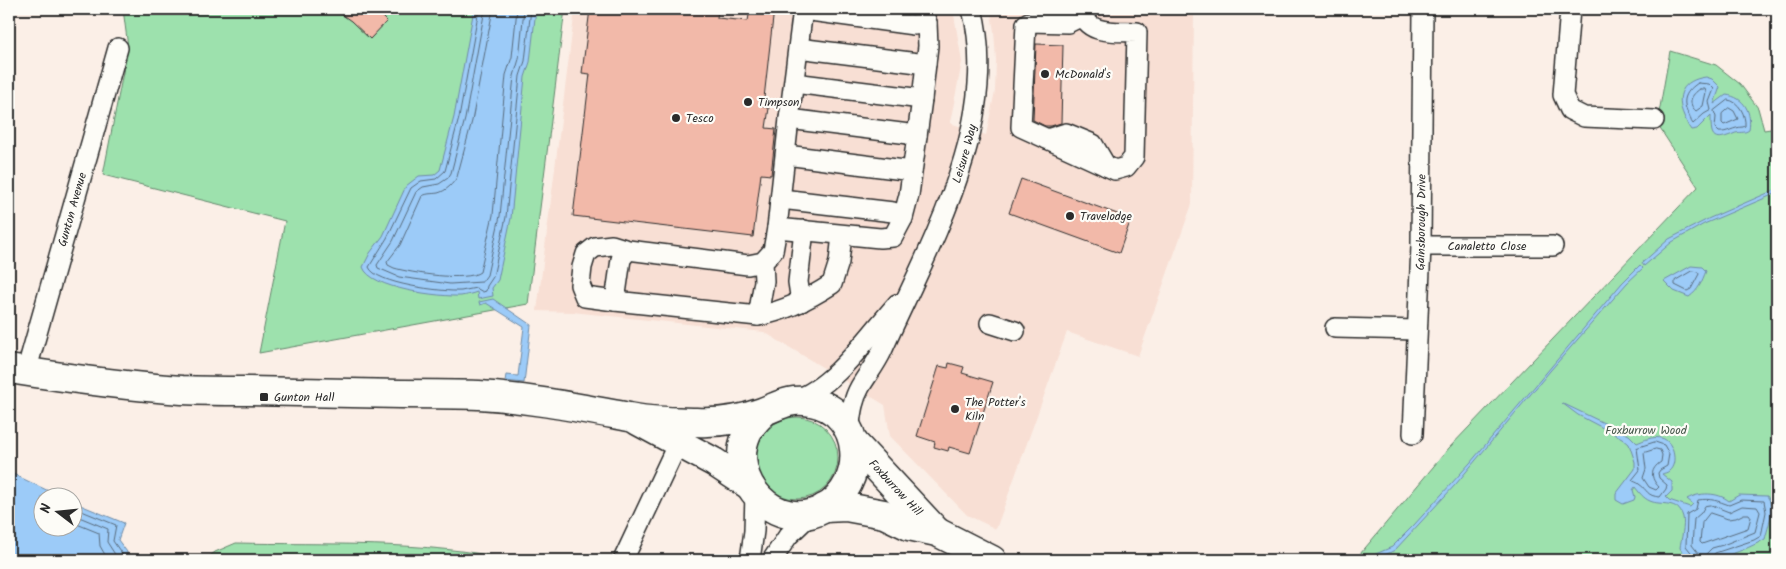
<svg xmlns="http://www.w3.org/2000/svg" width="1786" height="569" viewBox="0 0 1786 569" font-family="Kalam,sans-serif">
	<style>
		.built { fill: #f8dfd4 }
		.green { fill: #9de1ad; stroke: #64866c }
		.water { fill: #9ccbf8; stroke: #6f8ba6 }
		.lines { fill: none; stroke-linecap: round; stroke-linejoin: round }
		.shore { stroke: #586b7d; stroke-width: 1 }
		.building { fill: #f2b9a9; stroke: #2b2b2b }
		.minor-casing { stroke: #2b2b2b; stroke-width: 22 }
		.highway-casing { stroke: #2b2b2b; stroke-width: 31 }
		.minor { stroke: #fdfcf7; stroke-width: 19 }
		.highway { stroke: #fdfcf7; stroke-width: 28 }
		.poi-dot { fill: #2b2b2b; stroke: #fdfcf7; stroke-width: 2 }
		.labels { text-anchor: middle; dominant-baseline: central; stroke-width: 4.5; stroke-linejoin: round; paint-order: stroke }
		.poi-label { font-size: 12px; fill: #2b2b2b; stroke: #fdfcf7; text-anchor: start }
		.street-label { font-size: 12px; fill: #2b2b2b; stroke: #fdfcf7 }
		.park-label { font-size: 12px; fill: #48584c; stroke: #fdfcf7 }
	</style>
	<rect width="100%" height="100%" fill="#fbefe7"/>
	<filter id="ink" filterUnits="userSpaceOnUse"><feTurbulence type="fractalNoise" baseFrequency=".02" numOctaves="2"/><feDisplacementMap in="SourceGraphic" scale="10" xChannelSelector="R" yChannelSelector="G"/><feConvolveMatrix kernelMatrix="1 2 1 2 8 2 1 2 1" color-interpolation-filters="sRGB"/></filter>
	<g filter="url(#ink)">
		<!-- built -->
		<path class="built" d="M575 9H953L962 62 950 123 986 135 995 91 996 60 994 31 990 9H1194L1192 204 1138 356 1067 332 996 529 967 515 890 436 885 405 764 332 572 312 537 311Z"/>
		<!-- green -->
		<g class="green">
			<path d="M123 9H565L528 304 259 353 285 221 103 175 128 47Z"/>
			<path d="M1670 51 1716 65 1740 84 1758 108 1764 130 1777 128V560H1355L1449 448 1698 187 1657 124Z"/>
			<circle cx="797" cy="458" r="41"/>
			<path d="M236 543C324 545 426 540 512 560H205L215 552Z"/>
		</g>
		<!-- water -->
		<g class="water">
			<path d="M474 9H536L530 62 525 77 511 218 498 280 492 288 493 296 478 299 477 292C472 294 466 295 461 296 441 297 370 289 363 267L370 253 383 236 406 186 419 176 434 175 440 170 454 117Z"/>
			<path d="M1706 77 1712 79 1720 87 1714 104 1726 95C1745 97 1752 113 1749 130 1744 134 1739 131 1733 134 1711 143 1711 135 1711 115L1697 129 1691 130C1687 125 1687 122 1684 116 1675 96 1682 80 1706 77Z"/>
			<path d="M1777 189V193L1704 224 1672 242 1644 266 1642 263 1669 239 1710 218Z"/>
			<path d="M1640 265 1643 268 1627 283 1550 371 1456 484 1395 550 1375 560H1362L1392 547 1414 525 1470 463 1622 283Z"/>
			<path d="M1691 266 1702 267 1706 271C1702 281 1699 290 1689 297L1674 291 1664 281Z"/>
			<path d="M493 299 531 325 524 383 505 381 506 375 518 376 524 327 486 303 480 305 479 302Z"/>
			<path d="M1562 403 1629 435 1637 443C1644 440 1653 436 1661 438 1673 440 1679 463 1669 471 1667 473 1664 473 1662 474L1672 482V491L1666 497 1669 500 1690 507 1693 504 1687 499C1699 492 1718 492 1729 501L1739 495 1767 496C1776 508 1768 526 1765 539 1750 548 1704 568 1688 558 1685 556 1682 551 1680 548 1681 539 1685 526 1683 517 1678 499 1661 506 1650 501 1643 498 1639 492 1635 487L1633 490 1635 497 1634 500 1623 504 1616 500V494L1635 469V462L1629 444 1622 438 1578 415Z"/>
			<path d="M9 472 59 496H42V526H72L73 502 124 523 118 540 127 552V560H9Z"/>
		</g>
		<g class="lines">
			<!-- shore -->
			<g class="shore">
				<path d="M479 9 459 118 445 171 436 179 421 181 411 188 387 238 369 267C375 284 443 292 461 291 466 290 471 289 476 288L483 292 486 291 487 286 493 277 506 217 520 76 525 61 531 9"/>
				<path d="M485 9 465 119 451 173 448 178 439 184 423 187 416 192 393 241 377 265 378 268 399 277 450 284 482 282 487 275 500 216 514 76 519 59 524 9"/>
				<path d="M493 9 472 121 457 177C453 184 446 191 438 193 432 194 428 193 422 196L400 245 387 262 388 265 394 268C411 273 467 282 480 272L493 215 506 75 512 57 517 9"/>
				<path d="M1698 83 1709 84 1714 89 1709 102 1711 110 1704 114 1693 124C1690 121 1691 117 1688 113 1681 100 1686 91 1698 83Z"/>
				<path d="M1700 89H1705L1706 92 1703 106 1696 111C1687 103 1691 95 1700 89Z"/>
				<path d="M1728 100C1739 101 1746 115 1745 126L1743 127C1734 127 1727 133 1719 132L1715 128 1716 117 1714 111Z"/>
				<path d="M1729 108 1734 111 1738 119 1724 125 1722 123V114Z"/>
				<path d="M1692 271 1698 272 1699 274 1691 289 1687 291 1675 285V281Z"/>
				<path d="M1655 442 1664 445 1669 454 1667 466 1660 470 1658 473 1659 478 1667 485 1666 489 1660 497C1646 496 1648 490 1639 484 1637 482 1634 482 1632 480L1640 470 1637 448Z"/>
				<path d="M1656 449 1660 450 1662 455 1661 462C1650 469 1650 478 1659 487L1656 490 1649 487 1643 478 1646 469 1644 453Z"/>
				<path d="M1711 505 1729 512 1742 506 1757 507 1760 512 1755 532 1723 545 1712 548 1702 558 1692 545 1694 519 1701 513 1705 506Z"/>
				<path d="M72 507 116 525 113 541 122 554V560"/>
				<path d="M1710 513 1728 519 1736 518 1744 514H1749L1751 517 1748 528 1702 544 1700 542 1702 523Z"/>
				<path d="M72 514 108 529 107 542 116 556V560"/>
				<path d="M72 522 99 533 100 546 108 560"/>
				<path d="M1694 560V556L1686 546 1687 514 1696 509 1698 500C1711 498 1718 501 1729 505L1741 500 1764 501 1766 512 1761 536 1754 540 1715 553 1712 556 1711 560"/>
			</g>
		</g>
		<!-- building -->
		<g class="building">
			<path d="M334 9H375L387 21 370 39 351 21Z"/>
			<path d="M590 9H718L717 18 748 21 750 9H774L763 107 769 108 766 128 776 129 771 175 761 174 753 237 573 216 590 74 582 73Z"/>
			<path d="M1036 44 1063 45 1061 123 1051 126H1045L1033 120Z"/>
			<path d="M1021 179 1131 219 1119 253 1009 213Z"/>
			<path d="M949 363 964 367 962 373 993 382 970 453 949 447 948 451 934 447 935 442 917 436 939 366 948 368Z"/>
		</g>
		<g class="lines">
			<defs>
				<g id="minor">
					<path d="M1080 9C1086 36 1115 31 1137 32L1134 157 1126 167 1115 170 1021 127 1026 24 1029 22 1068 23 1082 16"/>
					<path d="M1570 9 1563 95 1570 110 1584 117 1654 120"/>
					<path d="M803 10 914 25 927 23"/>
					<path d="M798 48 926 64"/>
					<path d="M794 83 922 99"/>
					<path d="M789 119 917 135"/>
					<path d="M1047 139 1066 133 1093 144 1106 166"/>
					<path d="M786 155 912 171"/>
					<path d="M781 199 893 212 903 218"/>
					<path d="M777 228 880 238 893 237 903 218 909 195 922 99 928 46 927 23 922 9"/>
					<path id="s1" d="M1421 246H1553"/>
					<path d="M763 262 764 281 758 316 615 301 585 297 580 285 582 267 586 254 595 247 612 245 628 250 748 265 763 262 773 251 777 228 789 119 803 9"/>
					<path d="M615 301 621 259 628 250"/>
					<path d="M801 302 798 282 804 230"/>
					<path d="M758 316C785 311 809 299 832 284L839 262 842 235"/>
					<path d="M990 323 1015 331"/>
					<path d="M1335 328 1417 330"/>
					<path id="s2" d="M26 372 118 48"/>
					<path d="M794 400C834 388 869 335 897 304"/>
					<path id="s3" d="M849 431C851 416 852 401 860 387 867 375 876 364 882 351 927 250 1002 123 972 9"/>
					<path id="s4" d="M1413 434 1421 246 1423 9"/>
					<path d="M623 560 678 443"/>
					<path d="M750 560 754 531 755 493"/>
					<path d="M772 560 788 536 813 512"/>
				</g>
				<g id="highway">
					<path d="M9 369C66 378 124 386 182 390 204 391 227 391 249 391 299 392 350 393 401 394 427 394 453 394 479 395 530 398 580 408 629 417 651 422 674 421 696 422 719 423 741 420 762 412 781 405 788 398 811 402 864 411 869 485 823 509 776 534 726 480 747 433 751 424 758 418 765 411"/>
					<path d="M638 421 714 462 749 485"/>
					<path id="s5" d="M854 443 937 532"/>
					<path d="M824 508 846 507 884 514 909 526 937 532 992 560"/>
				</g>
			</defs>
			<!-- minor casing -->
			<use href="#minor" class="minor-casing"/>
			<!-- highway casing -->
			<use href="#highway" class="highway-casing"/>
			<!-- minor -->
			<use href="#minor" class="minor"/>
			<!-- highway -->
			<use href="#highway" class="highway"/>
		</g>
	</g>
	<!-- markers -->
	<g class="poi-dot">
		<circle cx="1045" cy="74" r="5"/>
		<circle cx="748" cy="102" r="5"/>
		<circle cx="676" cy="118" r="5"/>
		<circle cx="1070" cy="216" r="5"/>
		<rect x="259" y="392" width="10" height="10" rx="2.5"/>
		<circle cx="955" cy="409" r="5"/>
	</g>
	<g class="labels">
		<!-- poi labels -->
		<g class="poi-label">
			<text x="1055" y="74">McDonald's</text>
			<text x="758" y="102">Timpson</text>
			<text x="686" y="118">Tesco</text>
			<text x="1080" y="216">Travelodge</text>
			<text x="274" y="397">Gunton Hall</text>
			<text x="965" y="402">The Potter's<tspan x="965" dy="14">Kiln</tspan></text>
		</g>
		<!-- street labels -->
		<g class="street-label">
			<text stroke="none"><textPath href="#s3" startOffset="302">Leisure Way</textPath></text>
			<text stroke="none"><textPath href="#s2" startOffset="169">Gunton Avenue</textPath></text>
			<text stroke="none"><textPath href="#s4" startOffset="212">Gainsborough Drive</textPath></text>
			<text stroke="none"><textPath href="#s1" startOffset="66">Canaletto Close</textPath></text>
			<text stroke="none"><textPath href="#s5" startOffset="61">Foxburrow Hill</textPath></text>
		</g>
		<!-- park labels -->
		<g class="park-label">
			<text x="1646" y="430">Foxburrow Wood</text>
		</g>
	</g>
	<!-- margin -->
	<rect width="1786" height="569" fill="none" stroke="#fdfcf7" stroke-width="30"/>
	<rect x="15" y="15" width="1756" height="539" fill="none" stroke="#2b2b2b" stroke-width="2" filter="url(#ink)"/>
	<!-- north arrow -->
	<g transform="translate(58 512) rotate(286)"><circle r="24" fill="#fdfcf7" stroke="#a9a8a5"/>
	<path d="M0-4L9 19L0 12L-9 19Z" fill="#2b2b2b"/>
	<text y="-8" font-size="14" font-weight="bold" text-anchor="middle" fill="#2b2b2b">N</text>
	</g>
</svg>
